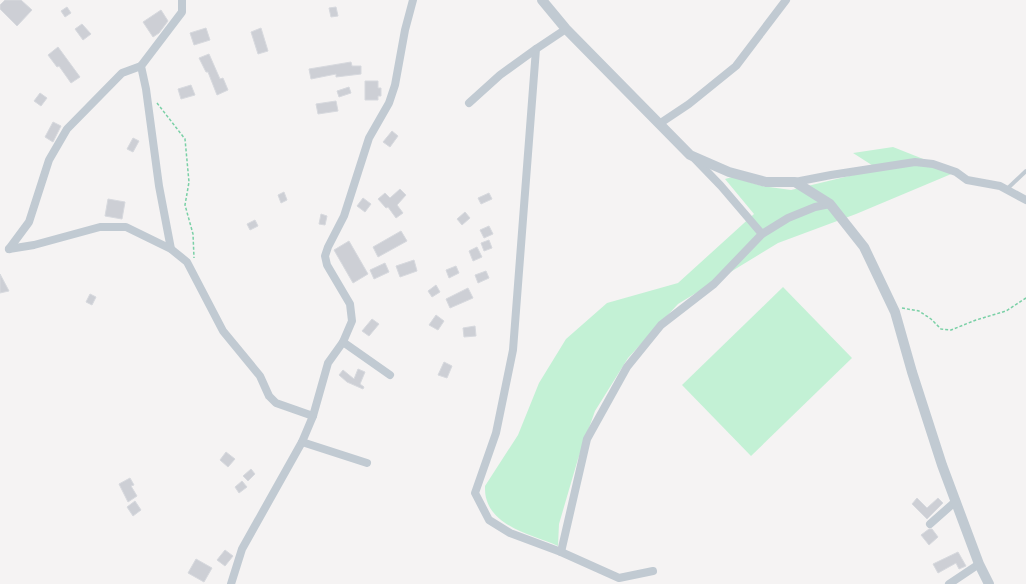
<svg xmlns="http://www.w3.org/2000/svg" width="1026" height="584" viewBox="0 0 1026 584" font-family="Raleway,sans-serif">
	<style>
		.green { fill: #c3f1d5 }
		.building { fill: #cdcfd5; stroke: #d7d9de }
		.lines { fill: none; stroke-linecap: round; stroke-linejoin: round }
		.path { stroke: #7ad0a6; stroke-width: 1.5; stroke-dasharray: 3 2; stroke-linecap: butt }
		.service { stroke: #c1cad2; stroke-width: 4 }
		.minor { stroke: #c1cad2; stroke-width: 8 }
		.tertiary { stroke: #c1cad2; stroke-width: 10 }
	</style>
	<rect width="100%" height="100%" fill="#f5f3f3"/>
	<!-- green -->
	<g class="green">
		<path d="M893 147 956 172 856 214 778 243 678 304 628 358 595 411 578 459 559 524 558 546C535 536 496 528 487 501 485 496 485 491 485 486L518 435 539 383 566 339 607 303 678 283 754 214 725 179 732 177 762 186 791 190 878 169 853 153Z"/>
		<path d="M783 287 852 358 751 456 682 385Z"/>
	</g>
	<!-- building -->
	<g class="building">
		<path d="M5 0H21L32 10 17 26 0 9V5Z"/>
		<path d="M67 7 71 13 65 17 61 11Z"/>
		<path d="M336 7 338 16 331 17 329 8Z"/>
		<path d="M161 10 168 21 159 33 153 37 143 22Z"/>
		<path d="M82 24 91 34 83 40 75 29Z"/>
		<path d="M206 28 210 40 194 45 190 33Z"/>
		<path d="M261 28 268 51 258 54 251 32Z"/>
		<path d="M58 47 80 77 71 83 59 66 57 67 48 55Z"/>
		<path d="M209 54 220 79 223 78 228 90 217 95 208 72H206L199 58Z"/>
		<path d="M351 62 352 66H361V74L336 77V74L311 79 309 69Z"/>
		<path d="M365 81H378V88H381V96H378V100H365Z"/>
		<path d="M191 85 195 95 181 99 178 89Z"/>
		<path d="M349 87 351 93 339 97 337 91Z"/>
		<path d="M40 93 47 98 41 106 34 101Z"/>
		<path d="M336 101 338 111 318 114 316 104Z"/>
		<path d="M53 122 61 126 53 142 45 137Z"/>
		<path d="M392 131 398 136 390 147 383 142Z"/>
		<path d="M133 138 139 141 133 152 127 149Z"/>
		<path d="M400 189 406 195 397 205 403 213 396 218 388 207 386 208 378 199 385 193 390 198Z"/>
		<path d="M284 192 287 200 281 203 278 195Z"/>
		<path d="M489 193 492 199 481 204 478 198Z"/>
		<path d="M363 198 371 204 365 212 357 206Z"/>
		<path d="M108 199 125 202 122 219 105 216Z"/>
		<path d="M465 212 470 218 462 225 457 219Z"/>
		<path d="M321 214 327 216 325 225 319 224Z"/>
		<path d="M255 220 258 226 250 230 247 224Z"/>
		<path d="M489 226 493 234 484 238 480 230Z"/>
		<path d="M401 231 407 241 378 257 373 247Z"/>
		<path d="M489 240 492 248 484 251 481 243Z"/>
		<path d="M349 241 368 274 353 283 334 250Z"/>
		<path d="M477 247 482 257 473 261 469 251Z"/>
		<path d="M414 260 417 271 400 277 396 266Z"/>
		<path d="M385 263 389 272 374 279 370 270Z"/>
		<path d="M456 266 459 273 449 278 446 270Z"/>
		<path d="M486 271 489 278 478 283 475 275Z"/>
		<path d="M0 274 9 291 0 293Z"/>
		<path d="M436 285 440 292 432 297 428 291Z"/>
		<path d="M468 288 473 298 450 308 446 299Z"/>
		<path d="M90 294 96 297 92 305 86 302Z"/>
		<path d="M436 315 444 321 438 330 429 325Z"/>
		<path d="M372 319 379 324 369 336 362 331Z"/>
		<path d="M475 326 476 336 464 337 463 328Z"/>
		<path d="M444 362 452 366 447 378 438 375Z"/>
		<path d="M358 369 365 372 360 384 364 387 363 389 347 382 339 375 343 370 354 379Z"/>
		<path d="M226 452 235 459 228 467 220 460Z"/>
		<path d="M251 469 255 474 248 481 243 476Z"/>
		<path d="M130 478 134 485 131 486 137 496 128 502 119 484Z"/>
		<path d="M242 481 247 487 239 493 235 487Z"/>
		<path d="M917 498 927 508 938 498 943 503 927 519 912 504Z"/>
		<path d="M135 501 141 510 133 516 127 507Z"/>
		<path d="M929 529H932L938 537 929 545 921 535Z"/>
		<path d="M225 550 233 556 225 566 217 560Z"/>
		<path d="M958 552 966 566 959 569 956 563 938 573 933 564Z"/>
		<path d="M196 559 212 568 204 582 188 573Z"/>
	</g>
	<g class="lines">
		<!-- path -->
		<g class="path">
			<path d="M157 103 185 139 189 182 185 205 193 234 194 258"/>
			<path d="M902 308 919 311 931 319 941 329 951 330 976 320 1006 311 1026 298"/>
		</g>
		<!-- service -->
		<path class="service" d="M1007 189 1026 171"/>
		<!-- minor -->
		<g class="minor">
			<path d="M182 0V12L141 66 146 89 159 186 171 249 187 262 223 331 260 376 269 396 276 403 313 416"/>
			<path d="M566 29 536 49 513 350 496 433 475 493 489 520 510 533 561 552 619 578 653 571"/>
			<path d="M469 103 500 75 536 49"/>
			<path d="M659 124 689 104 736 66 786 0"/>
			<path d="M693 157 721 186 762 234"/>
			<path d="M795 182 831 175 915 162 933 164 956 172 967 180 1000 186 1026 200"/>
			<path d="M9 249 29 222 49 160 67 129 122 73 141 66"/>
			<path d="M9 249 34 245 100 227H126L171 249"/>
			<path d="M343 342 390 375"/>
			<path d="M302 442 367 463"/>
			<path d="M930 524 956 501"/>
			<path d="M561 552 587 439 627 367 661 325 714 284 762 234 788 218 815 207 830 204"/>
			<path d="M231 584 242 549 302 442 313 416 328 363 343 342 352 321 350 304 327 265 325 256 328 247 344 216 369 138 389 103 395 85 405 30 413 0"/>
			<path d="M949 584 979 564"/>
		</g>
		<!-- tertiary -->
		<path class="tertiary" d="M542 0 566 29 690 155 729 172 766 182H795L830 204 864 247 895 312 912 372 942 465 979 564 989 584"/>
	</g>
</svg>
